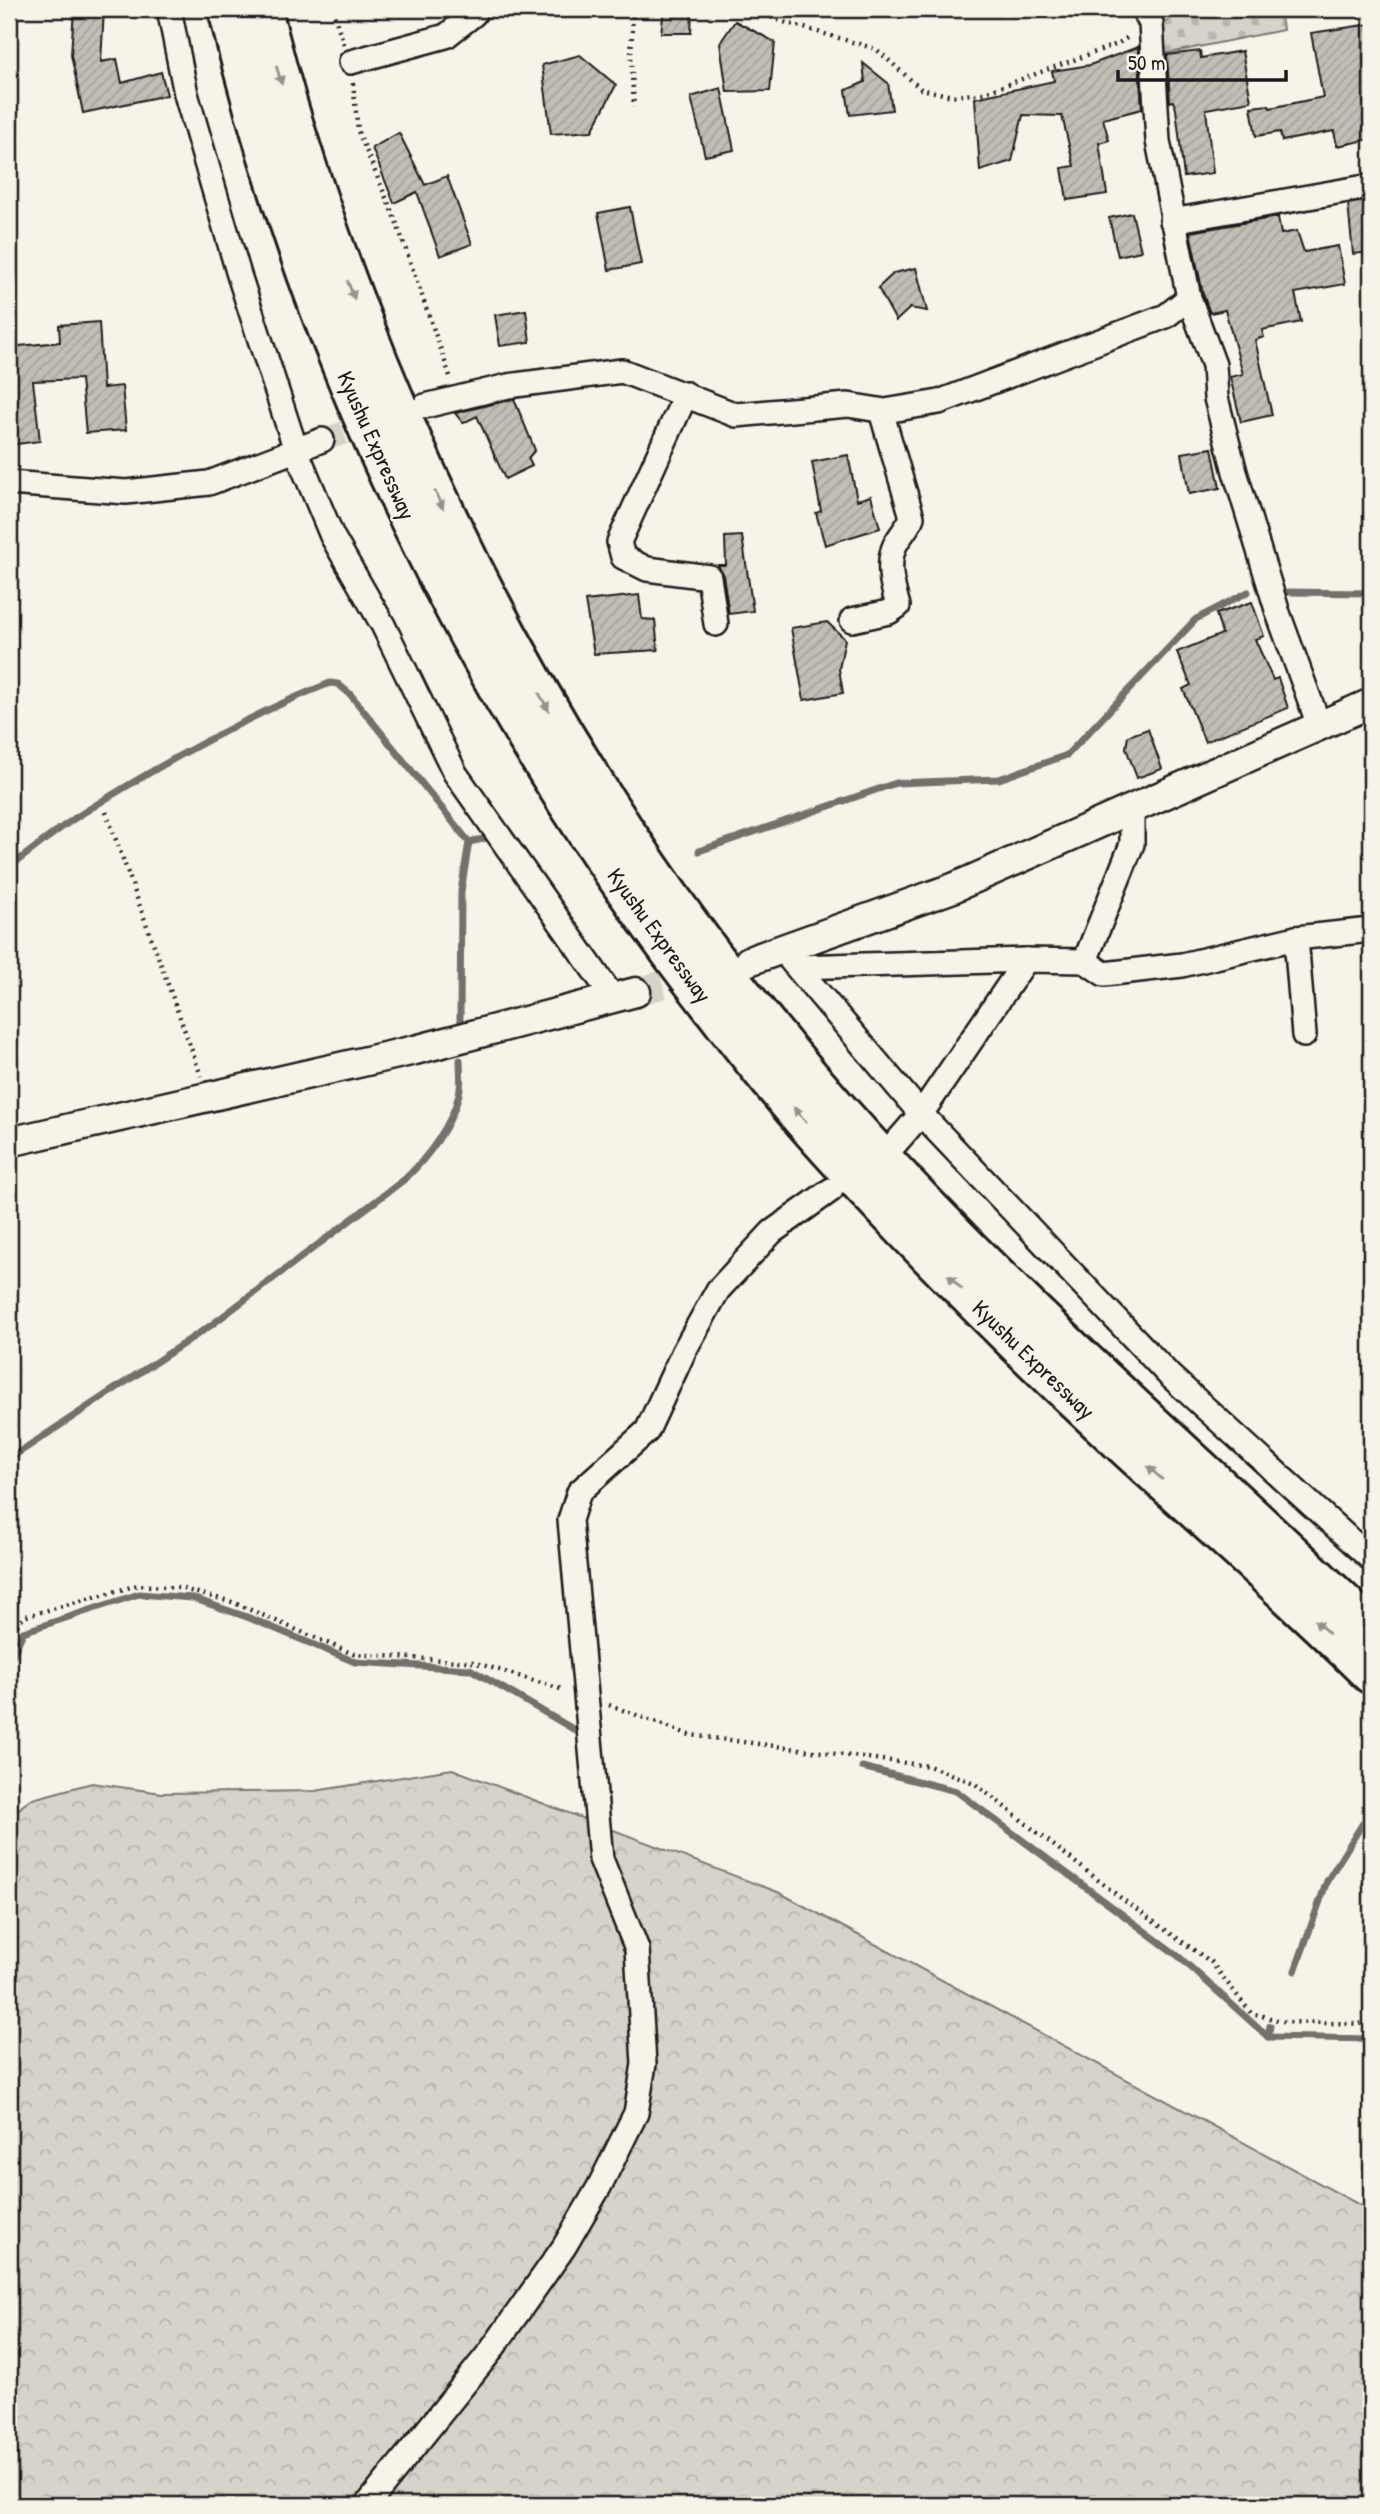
<svg xmlns="http://www.w3.org/2000/svg" width="1380" height="2514" viewBox="0 0 1380 2514" font-family="'Patrick Hand',sans-serif">
	<style>
		.forest { fill: url(#forest-crowns); stroke: #7a7874; stroke-width: 2 }
		.cemetery { fill: url(#cemetery-stones); stroke: #7a7874; stroke-width: 2 }
		.lines { fill: none; stroke-linecap: round; stroke-linejoin: round }
		.stream { stroke: #72716c; stroke-width: 7 }
		.building { fill: url(#building-hatch); stroke: #1c1c1c; stroke-width: 2 }
		.minor-tunnel { stroke: #d6d3c9; stroke-width: 23; stroke-dasharray: 23 11; stroke-linecap: butt }
		.tertiary-tunnel { stroke: #d6d3c9; stroke-width: 28; stroke-dasharray: 28 14; stroke-linecap: butt }
		.minor-casing { stroke: #1c1c1c; stroke-width: 28 }
		.tertiary-casing { stroke: #1c1c1c; stroke-width: 33 }
		.motorway-casing { stroke: #1c1c1c; stroke-width: 44 }
		.path { stroke: #1c1c1c; stroke-width: 4.5; stroke-dasharray: 2 5; stroke-linecap: butt }
		.minor { stroke: #f7f3e8; stroke-width: 23 }
		.tertiary { stroke: #f7f3e8; stroke-width: 28 }
		.motorway { stroke: #f7f3e8; stroke-width: 38 }
		.oneway { fill: #94928c }
		.labels { text-anchor: middle; dominant-baseline: central; stroke-width: 5; stroke-linejoin: round; paint-order: stroke }
		.street-label { font-size: 23px; fill: #1c1c1c; stroke: #f7f3e8 }
	</style>
	<defs>
		<pattern id="forest-crowns" width="20" height="18" patternUnits="userSpaceOnUse" patternTransform="scale(1.75)"><rect width="20" height="18" fill="#d7d3cb"/><path d="M2 6a3 3 0 1 1 6 0M12 15a3 3 0 1 1 6 0" fill="none" stroke="#b8b5ae"/></pattern>
		<pattern id="cemetery-stones" width="16" height="16" patternUnits="userSpaceOnUse" patternTransform="scale(1.75)"><rect width="16" height="16" fill="#d7d3cb"/><path d="M2 7V4a2 2 0 0 1 4 0v3zM10 15v-3a2 2 0 0 1 4 0v3z" fill="#b8b5ae"/></pattern>
		<pattern id="building-hatch" width="6" height="6" patternUnits="userSpaceOnUse" patternTransform="scale(1.75)"><rect width="6" height="6" fill="#c0beb5"/><path d="M-1 1l2-2M0 6l6-6M5 7l2-2" fill="none" stroke="#a4a39b"/></pattern>
	</defs>
	<rect width="100%" height="100%" fill="#f7f3e8"/>
	<filter id="ink" filterUnits="userSpaceOnUse"><feTurbulence type="fractalNoise" baseFrequency=".0143" numOctaves="2"/><feDisplacementMap in="SourceGraphic" scale="14" xChannelSelector="R" yChannelSelector="G"/><feConvolveMatrix kernelMatrix="1 2 1 2 8 2 1 2 1" color-interpolation-filters="sRGB"/></filter>
	<g filter="url(#ink)">
		<!-- forest -->
		<path class="forest" d="M452 1769 780 1893 1371 2211V2505H9V1818L29 1800 92 1783 162 1793 315 1791Z"/>
		<!-- cemetery -->
		<path class="cemetery" d="M1180 9H1280L1283 30 1159 55 1163 25Z"/>
		<g class="lines">
			<!-- stream -->
			<g class="stream">
				<path d="M1282 592 1371 593"/>
				<path d="M469 842 483 839"/>
				<path d="M699 851 896 783 999 779 1067 755 1196 619 1248 592"/>
				<path d="M9 867C33 850 57 829 83 813 161 764 244 717 330 683L338 684 350 694 469 842 461 891 460 1019"/>
				<path d="M9 1459 210 1326 405 1179C428 1157 452 1125 459 1094 462 1083 460 1070 460 1060"/>
				<path d="M9 1664 23 1632 139 1594 192 1598 247 1617 355 1662 470 1669 580 1733"/>
				<path d="M862 1767 956 1791 1177 1955 1268 2037 1371 2039"/>
				<path d="M1295 1971 1327 1881 1371 1810"/>
				<path d="M1268 2037 1270 2026"/>
			</g>
		</g>
		<!-- building -->
		<g class="building">
			<path d="M74 9H104L101 62 117 59 122 83 161 72 167 95 83 113 71 55Z"/>
			<path d="M664 9H692L691 33H661Z"/>
			<path d="M735 21 775 42 770 91 727 92 720 43Z"/>
			<path d="M1371 24V139L1337 146 1334 131 1282 141 1280 132 1256 136 1251 107 1269 105 1270 108 1323 97 1311 33Z"/>
			<path d="M1138 47 1142 109 1103 119 1109 140 1099 143 1107 194 1067 200 1062 168 1074 166 1062 116 1023 115 1012 161 980 171 975 98 1054 81 1052 71 1090 65Z"/>
			<path d="M1200 51 1201 58 1242 51 1251 101 1206 109 1213 173 1184 177 1176 109 1173 101 1170 102 1167 55Z"/>
			<path d="M580 55 616 85 592 131 551 134 542 65Z"/>
			<path d="M863 63 888 83 892 110 850 115 846 90 865 82Z"/>
			<path d="M721 88 734 150 705 156 691 97Z"/>
			<path d="M399 133 425 185 447 176 472 244 440 256 417 192 394 203 372 148Z"/>
			<path d="M1371 200V252L1353 254 1348 204Z"/>
			<path d="M630 207 641 264 609 270 598 213Z"/>
			<path d="M1132 213 1141 251 1118 256 1109 218Z"/>
			<path d="M1278 217 1281 234 1297 231 1304 252 1338 246 1345 284 1295 293 1301 322 1262 330 1264 337 1255 340 1272 415 1241 422 1230 377 1243 374 1225 310 1210 313 1203 294 1190 232Z"/>
			<path d="M916 268 927 311 910 308 896 321 878 288 894 273Z"/>
			<path d="M526 310 530 342 500 346 495 315Z"/>
			<path d="M99 322 103 388 122 386 126 430 86 433 81 379 33 381 40 441 9 445V347L60 342 59 325Z"/>
			<path d="M514 399 535 450 528 458 532 466 505 479 477 416 463 423 455 413Z"/>
			<path d="M1212 448 1220 488 1189 494 1182 453Z"/>
			<path d="M848 455 857 500 871 496 880 528 825 545 816 513 821 511 812 462Z"/>
			<path d="M742 536 753 611 729 614 723 575 718 565H726L725 537Z"/>
			<path d="M639 595 642 619 655 620 658 650 594 654 585 601Z"/>
			<path d="M1252 602 1264 636 1255 639 1273 680 1278 678 1288 708 1205 742 1183 689 1191 685 1177 652 1222 634 1216 614Z"/>
			<path d="M827 622 845 639 839 669 843 693 804 700 791 628Z"/>
			<path d="M1148 729 1162 769 1137 778 1126 748 1128 736Z"/>
		</g>
		<g class="lines">
			<!-- minor-tunnel -->
			<path class="minor-tunnel" d="M322 440 379 422"/>
			<!-- tertiary-tunnel -->
			<path class="tertiary-tunnel" d="M636 992 707 972"/>
			<defs>
				<g id="minor">
					<path d="M169 9 186 94 239 275 296 450 332 536 383 625 455 773 612 996"/>
					<path d="M1143 9 1151 23 1158 141 1189 298 1214 365 1216 398 1235 472 1278 613 1320 728"/>
					<path d="M351 62 446 36 474 14 475 9"/>
					<path d="M1172 221 1371 186"/>
					<path d="M686 394 619 542 623 557 647 569 709 577 716 624"/>
					<path d="M425 406 508 386 622 371 736 415 848 405 885 411 939 402 1166 316 1189 298"/>
					<path d="M9 483 126 492 209 483 322 440"/>
					<path d="M852 620 889 612 898 606C893 588 886 564 895 545 900 535 908 528 912 517L881 411"/>
					<path d="M1296 938 1304 1035"/>
					<path d="M783 951 921 1114 1169 1375 1371 1559"/>
					<path d="M1085 961 1104 974 1182 965 1296 938 1371 930"/>
					<path d="M798 967 1026 960 1085 961 1132 844V809"/>
					<path d="M894 1145 921 1114 1026 960"/>
					<path d="M367 2505 490 2352 564 2247 599 2187 636 2113 644 2064 637 1949 601 1859 570 1520 579 1492 647 1431 684 1351 718 1290 772 1232 831 1190"/>
				</g>
				<g id="tertiary">
					<path d="M749 961 953 888 1371 703"/>
					<path d="M9 1142 415 1050 636 992"/>
				</g>
				<g id="motorway">
					<path d="M228 9C312 361 473 693 692 981 738 1041 785 1102 836 1157 911 1238 988 1317 1068 1393 1168 1488 1273 1577 1371 1674"/>
					<path d="M262 9C286 110 319 208 356 305 473 610 639 890 859 1133 1018 1310 1200 1464 1371 1629"/>
				</g>
			</defs>
			<!-- minor casing -->
			<use href="#minor" class="minor-casing"/>
			<!-- tertiary casing -->
			<use href="#tertiary" class="tertiary-casing"/>
			<!-- motorway casing -->
			<use href="#motorway" class="motorway-casing"/>
			<!-- path -->
			<g class="path">
				<path d="M332 9 344 44"/>
				<path d="M633 9 631 57 634 107"/>
				<path d="M760 9 774 19 876 49 921 89 952 96 984 93 1117 44 1130 36"/>
				<path d="M353 83 358 131 397 224 451 379"/>
				<path d="M106 812 201 1076"/>
				<path d="M9 1637 23 1617 138 1585 179 1588 232 1602 353 1654 473 1662 564 1690"/>
				<path d="M609 1705 690 1735 929 1766 974 1783 1130 1905 1211 1962 1251 2013 1285 2022 1371 2024"/>
			</g>
			<!-- minor -->
			<use href="#minor" class="minor"/>
			<!-- tertiary -->
			<use href="#tertiary" class="tertiary"/>
			<!-- motorway -->
			<use href="#motorway" class="motorway"/>
		</g>
		<!-- one-way arrows -->
		<defs><path id="oneway-solid" d="M-6-.8H1V-3.2L6.5 0L1 3.2V.8H-6Z" transform="scale(1.75)"/></defs>
		<g class="oneway">
			<use href="#oneway-solid" transform="translate(279 75) rotate(73)"/>
			<use href="#oneway-solid" transform="translate(351 290) rotate(69)"/>
			<use href="#oneway-solid" transform="translate(439 500) rotate(65)"/>
			<use href="#oneway-solid" transform="translate(544 702) rotate(61)"/>
			<use href="#oneway-solid" transform="translate(800 1115) rotate(-130)"/>
			<use href="#oneway-solid" transform="translate(955 1282) rotate(-135)"/>
			<use href="#oneway-solid" transform="translate(1155 1473) rotate(-138)"/>
			<use href="#oneway-solid" transform="translate(1322 1627) rotate(-137)"/>
		</g>
	</g>
	<g class="labels">
		<!-- street labels -->
		<g class="street-label">
			<text transform="translate(377 445) rotate(66)">Kyushu Expressway</text>
			<text transform="translate(660 935) rotate(54)">Kyushu Expressway</text>
			<text transform="translate(1034 1359) rotate(44)">Kyushu Expressway</text>
		</g>
	</g>
	<!-- margin -->
	<rect width="1380" height="2514" fill="none" stroke="#f7f3e8" stroke-width="35"/>
	<rect x="18" y="18" width="1345" height="2479" fill="none" stroke="#1c1c1c" stroke-width="2.5" filter="url(#ink)"/>
	<!-- scale -->
	<path d="M1118 70v10h168v-10" fill="none" stroke="#1c1c1c" stroke-width="3.5"/>
	<text x="1128" y="70" font-size="21" fill="#1c1c1c" stroke="#f7f3e8" stroke-width="5" paint-order="stroke">50 m</text>
</svg>
